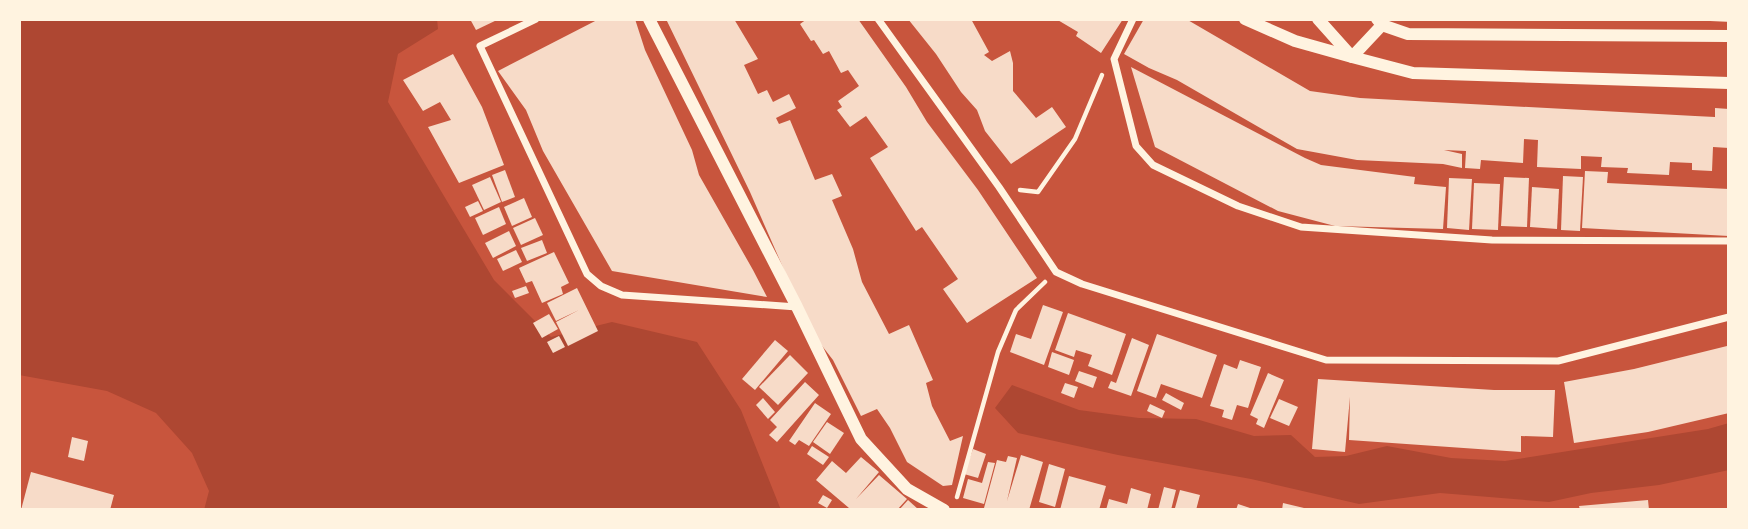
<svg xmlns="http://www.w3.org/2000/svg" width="1748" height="529" viewBox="0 0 1748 529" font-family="Manrope,sans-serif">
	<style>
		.green { fill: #ae4732 }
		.building { fill: #f7dbc8 }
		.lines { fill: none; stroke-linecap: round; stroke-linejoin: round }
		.path { stroke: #fff3e0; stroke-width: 4.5 }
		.minor { stroke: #fff3e0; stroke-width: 7 }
		.tertiary { stroke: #fff3e0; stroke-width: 12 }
	</style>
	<rect width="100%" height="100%" fill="#c8553d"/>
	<!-- green -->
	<g class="green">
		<path d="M19 19H437L438 29 398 54 388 102 494 280 551 337 612 322 697 342 741 410 781 510H204L209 491 192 453 156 413 107 391 19 375Z"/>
		<path d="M1012 385 1079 410 1139 418 1196 419 1254 436 1291 435 1315 457 1346 456 1387 446 1451 458 1505 461 1708 429 1729 423V470L1659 485 1591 493 1549 502 1440 493 1359 504 1251 479 1118 455 1018 433 995 408Z"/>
	</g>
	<!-- building -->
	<g class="building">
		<path d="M470 19H499L476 30Z"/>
		<path d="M599 19H635L645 50 692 150 699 175 753 270 767 297 612 271 543 151 526 110 498 71Z"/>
		<path d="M666 19H734L758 59 744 65 758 94 767 90 773 102 789 94 796 108 776 118 779 124 790 120 815 180 832 174 842 196 832 200 853 249 862 282 889 334 909 325 933 380 926 383 932 406 950 441 963 436 952 485 943 486 907 462 890 428 877 409 861 416 833 360 816 338 799 304 750 192Z"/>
		<path d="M807 19H858L906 87 927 122 978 190 1037 278 967 323 943 289 958 279 922 227 916 231 870 158 888 147 866 116 850 127 837 110 842 107 838 101 859 86 848 70 841 73 829 51 823 54 814 40 811 41 800 24Z"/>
		<path d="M908 19H971L989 52 984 55 992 61 1010 51 1013 63V91L1036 118 1052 107 1066 127 1011 164 985 131 977 110 961 92 936 54Z"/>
		<path d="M1056 19H1123L1101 53 1076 36 1078 32Z"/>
		<path d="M1144 19H1186L1310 91 1360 98 1695 116 1715 117V108L1729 109V148L1713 147 1712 171 1692 170V163L1670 162 1669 175 1627 173 1628 168 1601 167 1602 157 1581 156V169L1537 167 1538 140 1524 139 1523 163 1481 160 1480 169 1465 168 1466 151 1444 150 1462 154V168L1443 164 1357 160 1297 149 1177 80 1149 68 1124 54Z"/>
		<path d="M1710 19H1729V22L1710 21Z"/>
		<path d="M453 54 482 107 504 165 459 183 428 127 451 120 440 102 423 111 403 80Z"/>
		<path d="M1131 67 1305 158 1321 165 1415 177 1414 184 1446 187 1443 229 1335 226 1278 211 1155 147Z"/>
		<path d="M505 170 515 197 502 202 492 175Z"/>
		<path d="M1585 171 1608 172 1607 183 1729 189V236L1582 228Z"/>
		<path d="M1563 176 1583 177 1580 231 1561 230Z"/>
		<path d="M490 177 501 202 484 210 472 185Z"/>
		<path d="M1504 177 1529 178 1527 227 1501 226Z"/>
		<path d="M1449 178 1472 179 1469 230 1447 228Z"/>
		<path d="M1474 183 1500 184 1498 230 1472 229Z"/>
		<path d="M1532 187 1559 189 1557 229 1530 227Z"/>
		<path d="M524 198 532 217 512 226 504 207Z"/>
		<path d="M478 201 483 211 470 217 465 207Z"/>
		<path d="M499 207 506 224 483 235 475 218Z"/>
		<path d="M535 218 543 235 521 245 513 228Z"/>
		<path d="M509 231 516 246 493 258 485 243Z"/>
		<path d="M542 240 547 253 527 261 521 248Z"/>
		<path d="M516 250 522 262 503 271 497 259Z"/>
		<path d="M554 252 569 283 561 287 563 294 542 303 532 281 526 283 519 268Z"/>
		<path d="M526 286 529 293 515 298 512 291Z"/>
		<path d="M577 288 598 331 568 346 556 322 579 310 556 321 547 303Z"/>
		<path d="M1043 305 1063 312 1044 365 1010 352 1016 334 1031 339Z"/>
		<path d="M1068 313 1126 334 1112 375 1088 366 1092 355 1076 350 1074 357 1055 350Z"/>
		<path d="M549 314 558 329 542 338 533 323Z"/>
		<path d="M1157 334 1217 355 1202 398 1161 384 1156 398 1137 391Z"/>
		<path d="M559 336 565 347 553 353 547 342Z"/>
		<path d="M1132 338 1149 345 1131 396 1108 388 1111 381 1116 383Z"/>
		<path d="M775 340 788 351 755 390 742 379Z"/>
		<path d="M1727 346H1729V413L1648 432 1574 443 1564 382 1634 369Z"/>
		<path d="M1052 352 1074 360 1069 375 1048 367Z"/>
		<path d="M790 355 808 373 778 405 759 387Z"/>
		<path d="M1240 360 1261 367 1248 408 1237 405 1232 420 1222 417 1224 410 1210 406 1224 364 1237 369Z"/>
		<path d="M1079 371 1097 377 1093 388 1075 381Z"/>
		<path d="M1268 373 1284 380 1264 428 1256 424 1258 419 1250 415Z"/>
		<path d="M1318 379 1494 390H1555L1553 437 1521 436V452L1349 440 1350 397 1345 452 1312 449Z"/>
		<path d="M805 382 819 395 777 442 769 435 777 427 770 420Z"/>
		<path d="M1065 383 1078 387 1074 398 1061 393Z"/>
		<path d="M1166 393 1184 403 1181 410 1162 400Z"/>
		<path d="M763 398 775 412 768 419 756 405Z"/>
		<path d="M1279 399 1298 407 1289 426 1270 418Z"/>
		<path d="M815 403 831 414 809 446 799 440 795 445 789 441Z"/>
		<path d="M1150 404 1165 411 1162 418 1147 411Z"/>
		<path d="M827 422 844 433 830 454 813 442Z"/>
		<path d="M72 437 88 441 84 461 68 457Z"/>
		<path d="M812 446 829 457 823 465 807 454Z"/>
		<path d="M973 449 986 454 978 478 964 474Z"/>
		<path d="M1021 455 1043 462 1029 510 984 508 997 460 1006 462 1008 456 1017 458 1007 501Z"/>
		<path d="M861 457 879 472 856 499 879 475 907 499 897 510H847L849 508 816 480 832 461 846 473Z"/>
		<path d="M988 462 995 463 984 504 963 498 968 479 982 483Z"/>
		<path d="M1049 464 1065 469 1055 507 1039 502Z"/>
		<path d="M31 472 114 495 110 510H21Z"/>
		<path d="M1069 476 1106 486 1099 510H1060Z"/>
		<path d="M1164 487 1176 490 1171 510H1158Z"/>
		<path d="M1131 488 1151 494 1147 510H1106L1109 499 1127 504Z"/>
		<path d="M1180 490 1200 495 1196 510 1175 508Z"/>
		<path d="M823 495 832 500 827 508 818 503Z"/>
		<path d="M908 500 919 510H899Z"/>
		<path d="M1648 500 1649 510H1580L1579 506Z"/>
		<path d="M1283 503 1304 508 1303 510H1282Z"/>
		<path d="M1238 504 1253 509V510H1236Z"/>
	</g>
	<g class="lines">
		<!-- path -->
		<g class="path">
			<path d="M1020 190 1038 192 1075 139 1102 75"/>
			<path d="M957 497 998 352 1016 310 1045 282"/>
		</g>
		<!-- minor -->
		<g class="minor">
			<path d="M536 19 480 46 587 274 601 286 622 295 797 307"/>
			<path d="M878 19 999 187 1056 272 1082 284 1326 360 1558 361 1729 317"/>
			<path d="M1133 19 1114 59 1136 146 1153 165 1238 206 1301 227 1492 240 1729 241"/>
		</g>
		<!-- tertiary -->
		<g class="tertiary">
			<path d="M649 19 797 307 861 439 907 489 944 510"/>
			<path d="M1245 19 1295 41 1352 57 1382 25"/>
			<path d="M1318 19 1352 57 1413 73 1729 83"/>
			<path d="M1377 19 1382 25 1408 34 1729 36"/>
		</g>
	</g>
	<!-- border -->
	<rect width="1748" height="529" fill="none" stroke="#fff3e0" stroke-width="42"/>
</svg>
